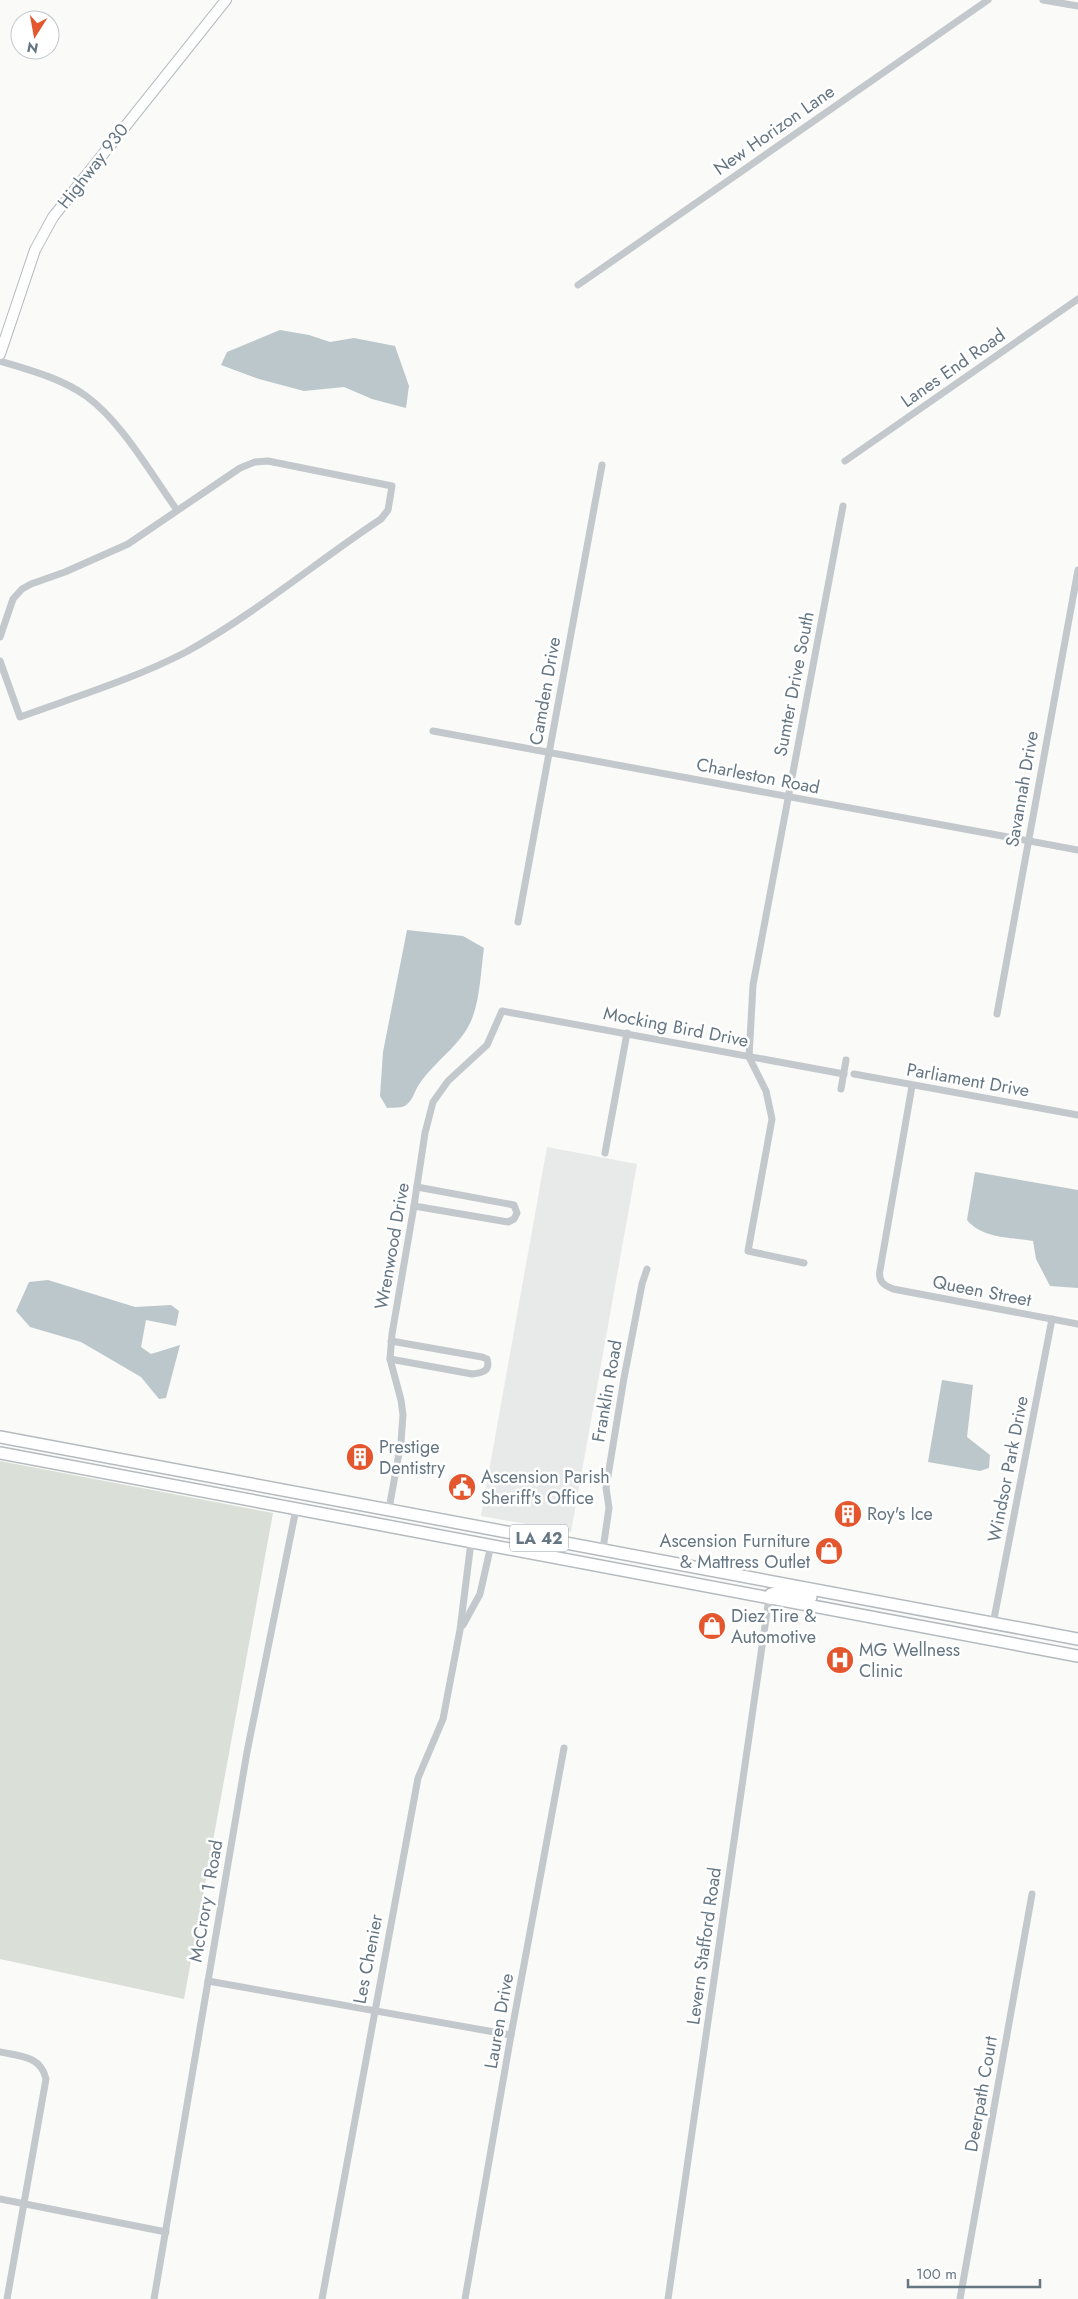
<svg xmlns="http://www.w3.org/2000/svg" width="1078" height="2299" viewBox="0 0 1078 2299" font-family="Jost,sans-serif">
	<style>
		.built { fill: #e8e9e9 }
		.green { fill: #dadfd7 }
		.water { fill: #bbc7cb }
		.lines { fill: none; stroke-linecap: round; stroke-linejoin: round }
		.secondary-casing { stroke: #b3babf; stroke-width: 12 }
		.primary-casing { stroke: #b5babe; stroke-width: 14 }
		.street { stroke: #c3c8cc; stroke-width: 7 }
		.secondary { stroke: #fff; stroke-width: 10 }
		.primary { stroke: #fff; stroke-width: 11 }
		.labels { text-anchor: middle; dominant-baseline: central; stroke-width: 5; stroke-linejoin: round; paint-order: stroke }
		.shield { fill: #fff; stroke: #939fa8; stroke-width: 1 }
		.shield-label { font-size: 16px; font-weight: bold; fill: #657683 }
		.street-label { font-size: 18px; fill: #657683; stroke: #fff }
		.poi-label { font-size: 18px; fill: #657683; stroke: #fff; text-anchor: start }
	</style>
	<rect width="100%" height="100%" fill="#fafaf8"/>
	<!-- built -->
	<path class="built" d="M547 1147 637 1164 571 1532 481 1516Z"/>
	<!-- green -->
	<path class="green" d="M0 1461 273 1513 184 1999 0 1959Z"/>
	<!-- water -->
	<g class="water">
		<path d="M280 330 309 335 330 342 354 338 395 346 409 386 406 408 372 399 344 387 304 391 259 379 221 365 227 352Z"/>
		<path d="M407 930 463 936 484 948C481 969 480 1001 471 1021 460 1046 436 1060 420 1083 414 1091 414 1099 406 1105 401 1109 393 1107 387 1108L380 1096 383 1052Z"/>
		<path d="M975 1172 1078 1190V1288L1050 1286 1036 1259 1033 1241C1010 1237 983 1239 967 1220Z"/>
		<path d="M48 1280 135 1307 171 1305 179 1311 176 1326 146 1320 141 1347 151 1354 180 1345 166 1398 159 1399 141 1377 81 1342 30 1327 16 1311 29 1282Z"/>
		<path d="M942 1380 973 1385 967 1437 990 1455 989 1468 980 1471 928 1462Z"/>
	</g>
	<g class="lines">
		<defs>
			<path id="secondary" d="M0 354 35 250 53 217 226 0"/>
			<g id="primary">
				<path d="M0 1437 1078 1639"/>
				<path d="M0 1453 1078 1656"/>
				<path d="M769 1598 771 1594 780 1592 811 1597"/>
			</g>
		</defs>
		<!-- secondary casing -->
		<use href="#secondary" class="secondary-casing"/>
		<!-- primary casing -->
		<use href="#primary" class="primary-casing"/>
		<!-- street -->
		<g class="street">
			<path d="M1043 0 1078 6"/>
			<path d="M578 285 988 0"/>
			<path d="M0 361C29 370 61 378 86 396 122 422 151 474 177 510"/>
			<path d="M845 461 1078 299"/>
			<path d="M0 637 13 599 22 589 31 584 65 572 128 544 240 468 255 462 268 461 392 486 388 510 381 519C316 562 255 614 186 652 134 679 75 697 20 717L0 661"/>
			<path d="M433 731 1078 850"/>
			<path d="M518 922 602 465"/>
			<path d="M997 1014 1078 570"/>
			<path d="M854 1074 1078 1115"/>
			<path d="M912 1086 880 1270C878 1281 883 1285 893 1289L1078 1324"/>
			<path d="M841 1089 846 1060"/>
			<path d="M605 1153 627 1033"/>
			<path d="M414 1206 508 1222 514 1219 517 1213 514 1205 417 1187"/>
			<path d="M804 1263 748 1251 772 1119 766 1091 749 1057 753 985 843 506"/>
			<path d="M390 1359 472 1374C482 1373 491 1371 487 1359L482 1357 391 1341"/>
			<path d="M389 1509 401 1442 403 1415 401 1400 390 1359 392 1334 414 1206 425 1133 433 1102 448 1081 487 1045 502 1011 844 1074"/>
			<path d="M603 1549 609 1508 606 1488 624 1378 642 1284 647 1269"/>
			<path d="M993 1624 1052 1319"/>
			<path d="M463 1625 480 1594 491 1545"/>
			<path d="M208 1981 511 2035"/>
			<path d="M0 2052C20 2056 41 2056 46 2079L7 2299"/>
			<path d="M0 2199 166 2232"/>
			<path d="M154 2299 247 1752 296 1509"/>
			<path d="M322 2299 418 1778 443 1719 460 1630 471 1542"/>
			<path d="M465 2299 511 2035 564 1748"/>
			<path d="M668 2299 769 1598"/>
			<path d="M960 2299 1032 1894"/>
		</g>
		<!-- secondary -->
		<use href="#secondary" class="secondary"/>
		<!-- primary -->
		<use href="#primary" class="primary"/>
	</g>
	<!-- icons -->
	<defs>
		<symbol id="building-disc" viewBox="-11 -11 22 22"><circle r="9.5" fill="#e4572e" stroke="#fff"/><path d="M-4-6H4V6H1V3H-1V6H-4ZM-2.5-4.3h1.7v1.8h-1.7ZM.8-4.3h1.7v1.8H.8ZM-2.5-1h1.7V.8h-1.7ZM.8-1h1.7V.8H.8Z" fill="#fff"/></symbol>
		<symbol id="civic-disc" viewBox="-11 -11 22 22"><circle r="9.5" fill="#e4572e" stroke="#fff"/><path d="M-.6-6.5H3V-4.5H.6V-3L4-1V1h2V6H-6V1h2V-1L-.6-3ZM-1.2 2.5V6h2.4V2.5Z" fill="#fff"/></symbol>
		<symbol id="shop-disc" viewBox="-11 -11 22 22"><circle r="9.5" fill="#e4572e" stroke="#fff"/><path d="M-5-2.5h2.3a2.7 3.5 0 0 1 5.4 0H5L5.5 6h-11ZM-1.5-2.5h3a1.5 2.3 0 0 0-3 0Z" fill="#fff"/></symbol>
		<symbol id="hospital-disc" viewBox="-11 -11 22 22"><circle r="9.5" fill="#e4572e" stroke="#fff"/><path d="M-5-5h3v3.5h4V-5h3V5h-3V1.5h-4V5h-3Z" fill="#fff"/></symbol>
	</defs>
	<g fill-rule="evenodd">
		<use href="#building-disc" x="344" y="1441" width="32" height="32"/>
		<use href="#civic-disc" x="446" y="1471" width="32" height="32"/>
		<use href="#building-disc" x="832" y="1498" width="32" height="32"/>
		<use href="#shop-disc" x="813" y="1535" width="32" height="32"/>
		<use href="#shop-disc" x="696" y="1610" width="32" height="32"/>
		<use href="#hospital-disc" x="824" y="1644" width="32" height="32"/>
	</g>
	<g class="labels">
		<!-- shield labels -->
		<rect class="shield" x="510" y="1524.5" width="58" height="27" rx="4"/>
		<g class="shield-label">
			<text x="539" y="1538">LA 42</text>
		</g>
		<!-- street labels -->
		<g class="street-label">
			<text transform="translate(774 130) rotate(-35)">New Horizon Lane</text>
			<text transform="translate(93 166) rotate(-52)">Highway 930</text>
			<text transform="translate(953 368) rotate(-35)">Lanes End Road</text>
			<text transform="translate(794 684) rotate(-79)">Sumter Drive South</text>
			<text transform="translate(545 691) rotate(-80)">Camden Drive</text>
			<text transform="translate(758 776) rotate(11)">Charleston Road</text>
			<text transform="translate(1022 789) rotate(-80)">Savannah Drive</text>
			<text transform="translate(676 1027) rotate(11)">Mocking Bird Drive</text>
			<text transform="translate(968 1080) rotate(10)">Parliament Drive</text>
			<text transform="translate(392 1246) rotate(-80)">Wrenwood Drive</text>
			<text transform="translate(982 1291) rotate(11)">Queen Street</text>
			<text transform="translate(607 1391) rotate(-80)">Franklin Road</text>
			<text transform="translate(1008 1469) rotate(-79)">Windsor Park Drive</text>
			<text transform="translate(206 1901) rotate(-80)">McCrory 1 Road</text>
			<text transform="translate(704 1946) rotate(-82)">Levern Stafford Road</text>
			<text transform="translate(368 1959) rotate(-79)">Les Chenier</text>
			<text transform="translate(499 2021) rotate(-80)">Lauren Drive</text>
			<text transform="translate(981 2094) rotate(-80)">Deerpath Court</text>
		</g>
		<!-- poi labels -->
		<g class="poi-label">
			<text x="379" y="1447">Prestige<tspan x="379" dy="21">Dentistry</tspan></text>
			<text x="481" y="1477">Ascension Parish<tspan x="481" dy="21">Sheriff's Office</tspan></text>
			<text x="867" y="1514">Roy's Ice</text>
			<text x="810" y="1541" text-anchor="end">Ascension Furniture<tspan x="810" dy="21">&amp; Mattress Outlet</tspan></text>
			<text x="731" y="1616">Diez Tire &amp;<tspan x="731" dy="21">Automotive</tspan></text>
			<text x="859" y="1650">MG Wellness<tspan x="859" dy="21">Clinic</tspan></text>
		</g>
	</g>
	<!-- north arrow -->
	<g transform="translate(35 35) rotate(191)"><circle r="24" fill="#ffffff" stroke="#c1c8cd"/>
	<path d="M0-4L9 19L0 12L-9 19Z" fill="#e4572e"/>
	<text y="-8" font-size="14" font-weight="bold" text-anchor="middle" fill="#657683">N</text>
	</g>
	<!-- scale -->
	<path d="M908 2279v8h132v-8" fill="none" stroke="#657683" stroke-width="2.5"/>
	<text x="916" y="2279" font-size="15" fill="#657683" stroke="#ffffff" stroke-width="4" paint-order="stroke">100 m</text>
</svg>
